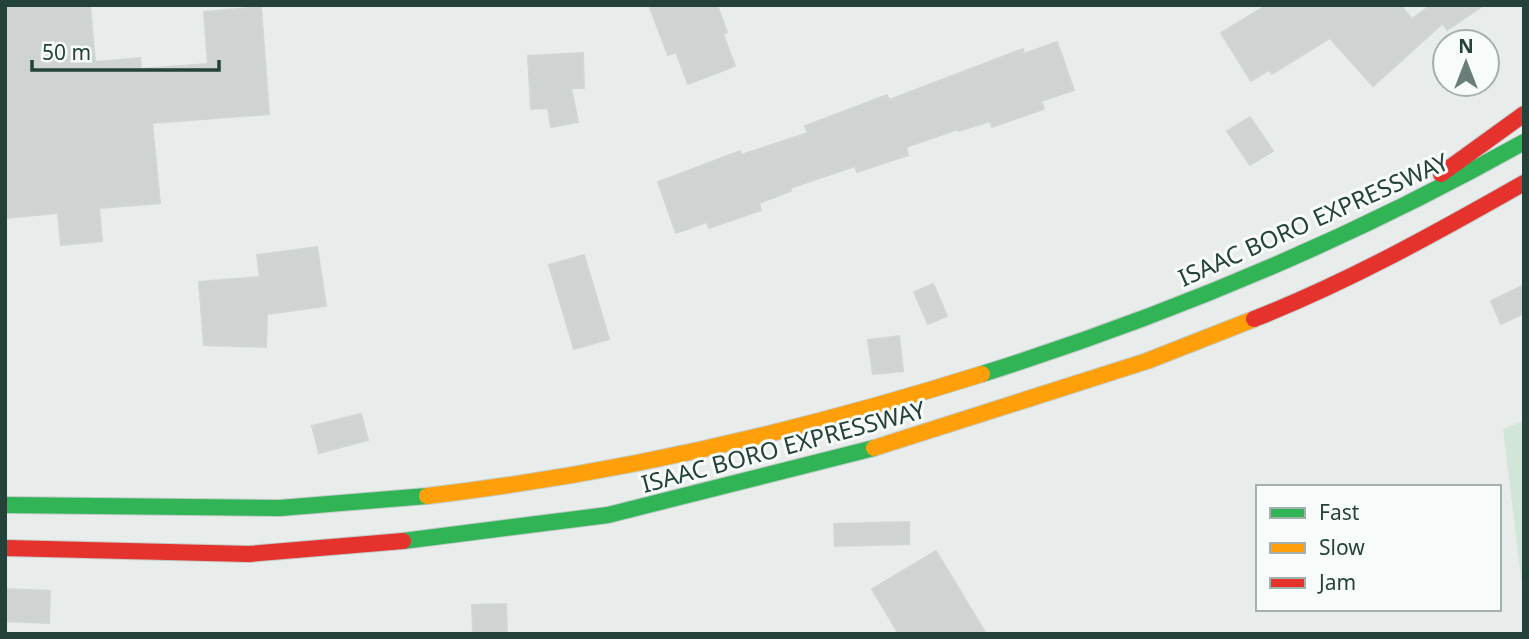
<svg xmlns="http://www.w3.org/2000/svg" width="1529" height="639" viewBox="0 0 1529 639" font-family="'Noto Sans',sans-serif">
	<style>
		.green { fill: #d1e6d8 }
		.building { fill: #cfd4d2; stroke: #d1d6d4; stroke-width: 2 }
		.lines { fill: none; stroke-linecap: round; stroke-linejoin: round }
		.fast-casing { stroke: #c3cbc8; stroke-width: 18 }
		.slow-casing { stroke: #c3cbc8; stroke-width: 18 }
		.jam-casing { stroke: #c3cbc8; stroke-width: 18 }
		.fast { stroke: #30b455; stroke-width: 16 }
		.slow { stroke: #ff9f0a; stroke-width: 16 }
		.jam { stroke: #e5322d; stroke-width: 16 }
		.labels { text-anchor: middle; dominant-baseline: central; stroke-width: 6; stroke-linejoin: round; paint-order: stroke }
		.street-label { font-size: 24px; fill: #24423a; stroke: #f7fbf9 }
	</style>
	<rect width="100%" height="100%" fill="#e8edeb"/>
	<!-- green -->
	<path class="green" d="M1524 421V602L1503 429Z"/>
	<!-- building -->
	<g class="building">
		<path d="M5 5H90L95 62 140 58 141 69 208 64 204 12 261 7 269 114 152 123 160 203 99 208 102 241 61 245 58 213 5 218Z"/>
		<path d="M649 5H717L727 32 723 34 735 66 688 84 676 52 668 55Z"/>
		<path d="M1267 5H1400L1412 19 1431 5H1484L1447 30 1443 23 1373 86 1330 38 1272 74 1269 70 1251 81 1221 33Z"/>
		<path d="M1057 42 1074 90 1041 101 1044 109 992 127 990 121 959 131 958 129 906 147 908 155 857 172 855 166 790 188 791 191 759 203 761 210 709 228 707 222 676 233 658 182 740 151 741 155 808 133 805 126 887 95 889 100 1023 49 1024 54Z"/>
		<path d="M583 53 584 88H571L578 122 551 127 548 108 531 109 528 56Z"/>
		<path d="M1250 117 1273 151 1250 165 1227 131Z"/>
		<path d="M317 247 326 306 267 314 266 347 204 345 199 282 260 277 257 255Z"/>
		<path d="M584 255 609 339 574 349 549 265Z"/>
		<path d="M933 284 947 316 928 324 914 292Z"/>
		<path d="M1524 285V313L1501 324 1491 301Z"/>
		<path d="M899 336 903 371 873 374 868 340Z"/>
		<path d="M361 414 368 440 319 453 312 426Z"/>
		<path d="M909 522V544L835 546 834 524Z"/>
		<path d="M936 551 986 634H899L872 589Z"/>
		<path d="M5 589 50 591 49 623 5 621Z"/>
		<path d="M506 604 507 634H473L472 605Z"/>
	</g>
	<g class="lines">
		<defs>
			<g id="fast">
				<path d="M982 374C1169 315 1353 238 1524 142"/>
				<path d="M5 505 280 508 427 496"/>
				<path d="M403 541 608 515 874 448"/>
			</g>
			<g id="slow">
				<path d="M874 448 1147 361 1254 319"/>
				<path d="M427 496C616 474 801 431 982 374"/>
			</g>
			<g id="jam">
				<path d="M1441 174 1524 114"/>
				<path d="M1254 319C1348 282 1436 233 1524 183"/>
				<path d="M5 548 249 554 403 541"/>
			</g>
		</defs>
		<!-- fast casing -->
		<use href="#fast" class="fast-casing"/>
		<!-- slow casing -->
		<use href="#slow" class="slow-casing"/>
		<!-- jam casing -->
		<use href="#jam" class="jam-casing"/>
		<!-- fast -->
		<use href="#fast" class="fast"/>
		<!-- slow -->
		<use href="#slow" class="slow"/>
		<!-- jam -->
		<use href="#jam" class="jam"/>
	</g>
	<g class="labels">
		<!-- street labels -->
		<g class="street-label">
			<text transform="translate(1313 219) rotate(-24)">ISAAC BORO EXPRESSWAY</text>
			<text transform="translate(783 446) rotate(-15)">ISAAC BORO EXPRESSWAY</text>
		</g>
	</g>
	<!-- border -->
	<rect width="1529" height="639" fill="none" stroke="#24423a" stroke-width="14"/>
	<!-- legend -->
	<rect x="1256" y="485" width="245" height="126" fill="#f7fbf9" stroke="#a3b1ad" stroke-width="2"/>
	<rect x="1270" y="508" width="35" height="10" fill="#30b455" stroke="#a3b1ad" stroke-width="2"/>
	<text x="1319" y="520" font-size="21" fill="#24423a">Fast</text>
	<rect x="1270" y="543" width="35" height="10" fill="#ff9f0a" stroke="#a3b1ad" stroke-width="2"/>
	<text x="1319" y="555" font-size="21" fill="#24423a">Slow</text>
	<rect x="1270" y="578" width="35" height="10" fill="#e5322d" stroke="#a3b1ad" stroke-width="2"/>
	<text x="1319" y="590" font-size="21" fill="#24423a">Jam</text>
	<!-- north arrow -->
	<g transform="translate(1466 63)"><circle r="33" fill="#f7fbf9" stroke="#a3b1ad" stroke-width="2"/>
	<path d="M0-5L12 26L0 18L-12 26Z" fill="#697e78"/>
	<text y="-10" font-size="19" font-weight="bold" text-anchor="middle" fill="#24423a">N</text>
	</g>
	<!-- scale -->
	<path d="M32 60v10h187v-10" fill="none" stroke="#24423a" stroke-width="3.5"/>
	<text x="42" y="60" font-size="21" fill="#24423a" stroke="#f7fbf9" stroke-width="5" paint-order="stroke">50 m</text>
</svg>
